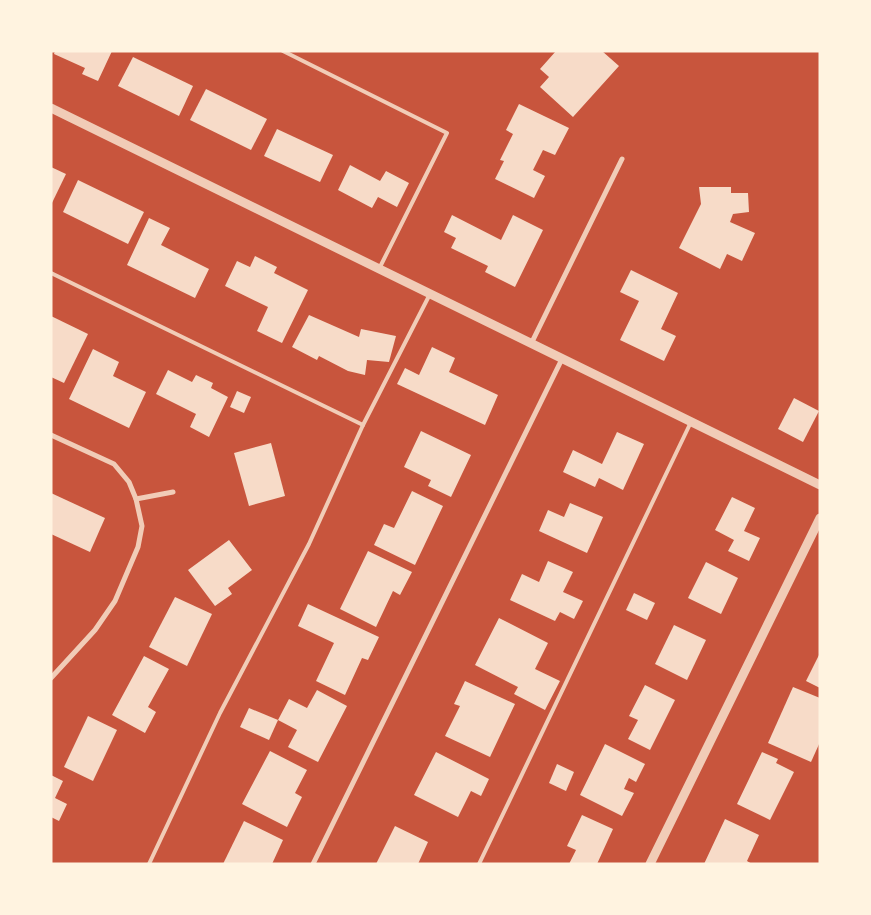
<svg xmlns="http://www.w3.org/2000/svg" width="871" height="915" viewBox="0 0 871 915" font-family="'Exo 2',sans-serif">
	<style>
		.building { fill: #f7dbc8 }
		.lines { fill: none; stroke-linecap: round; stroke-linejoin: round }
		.service { stroke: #f1ccb7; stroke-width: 4 }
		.minor { stroke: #f1ccb7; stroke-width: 5 }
		.tertiary { stroke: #f1ccb7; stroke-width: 9 }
	</style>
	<rect width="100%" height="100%" fill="#c8553d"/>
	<!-- building -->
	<g class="building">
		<path d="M55 51H112L98 81 82 74 85 68 54 54Z"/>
		<path d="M556 51H602L619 66 573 117 540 87 549 77 540 69Z"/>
		<path d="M133 57 193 86 179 116 118 86Z"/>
		<path d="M206 89 267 119 251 150 190 120Z"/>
		<path d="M519 104 569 128 555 155 543 150 533 170 545 176 534 198 495 179 504 161 500 160 513 134 506 130Z"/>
		<path d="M277 129 333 155 320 182 264 156Z"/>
		<path d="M350 165 380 181 386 171 409 183 397 207 378 197 372 208 338 190Z"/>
		<path d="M51 167 66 174 51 205Z"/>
		<path d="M78 180 144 212 128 244 63 212Z"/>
		<path d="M699 187H731V193H748L749 212 733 214 730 222 755 233 742 261 727 254 720 269 679 248 701 204Z"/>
		<path d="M452 215 501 240 513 215 543 230 515 287 485 272 488 266 451 248 456 238 444 232Z"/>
		<path d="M149 218 170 228 161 245 209 269 195 298 127 265Z"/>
		<path d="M255 256 277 267 274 273 308 290 282 343 257 331 268 307 225 286 237 261 250 267Z"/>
		<path d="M631 270 678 293 661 329 676 336 664 361 620 340 639 301 620 292Z"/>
		<path d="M309 315 359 337 361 329 396 336 389 362 367 360 365 375 348 371 319 356 317 360 292 347Z"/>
		<path d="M51 316 88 334 64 383 51 377Z"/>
		<path d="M432 347 455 358 449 372 498 395 485 425 397 384 405 368 419 375Z"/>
		<path d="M93 349 119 362 113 376 146 392 129 428 69 399Z"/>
		<path d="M168 370 192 382 196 375 213 383 211 388 228 397 209 437 190 427 196 414 156 394Z"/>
		<path d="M237 391 251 397 244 413 230 407Z"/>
		<path d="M794 398 819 411 803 442 778 429Z"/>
		<path d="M421 431 471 455 451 497 428 486 431 480 404 467Z"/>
		<path d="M617 432 644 444 623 490 599 478 595 487 563 472 573 450 602 464Z"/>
		<path d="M271 443 285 496 249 506 234 453Z"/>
		<path d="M412 491 443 506 415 565 374 545 384 524 394 528Z"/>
		<path d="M51 493 105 518 90 552 51 534Z"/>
		<path d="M732 497 755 508 744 531 760 538 749 561 728 551 734 540 715 530Z"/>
		<path d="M570 503 603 517 587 553 539 531 548 510 564 517Z"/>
		<path d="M229 540 252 570 228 588 232 594 215 606 188 570Z"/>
		<path d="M368 551 412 572 400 595 393 591 376 627 340 609Z"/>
		<path d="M548 561 573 572 563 592 583 601 574 619 560 612 555 621 510 600 522 574 539 582Z"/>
		<path d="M706 562 738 578 721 614 688 598Z"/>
		<path d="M634 593 655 603 647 620 626 610Z"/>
		<path d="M175 597 212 614 187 666 149 647Z"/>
		<path d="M308 604 379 637 368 660 362 658 345 695 316 681 334 643 298 626Z"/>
		<path d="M499 618 548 643 535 669 560 681 545 710 514 694 518 687 475 665Z"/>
		<path d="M674 625 706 640 687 680 655 664Z"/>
		<path d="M820 653V688L806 681Z"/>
		<path d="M144 656 169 669 148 707 156 712 145 733 112 715Z"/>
		<path d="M465 681 515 704 490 757 445 736 460 706 454 704Z"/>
		<path d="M645 685 675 700 650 750 628 739 638 720 629 716Z"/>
		<path d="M793 687 820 698V742L811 762 768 743Z"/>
		<path d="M317 690 347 706 318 762 288 747 297 730 278 720 289 699 307 708Z"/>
		<path d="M249 708 278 720 269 740 240 727Z"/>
		<path d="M88 716 117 730 93 781 64 767Z"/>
		<path d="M605 744 645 764 636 782 629 778 624 789 634 793 622 816 580 795Z"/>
		<path d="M270 751 307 770 295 793 302 797 287 827 242 804Z"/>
		<path d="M436 752 489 779 481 796 471 791 458 817 414 795Z"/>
		<path d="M762 752 778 759 776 763 794 772 770 820 737 804Z"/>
		<path d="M557 764 574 772 566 791 549 783Z"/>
		<path d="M51 775 63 781 55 798 67 804 59 821 51 817Z"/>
		<path d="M582 815 613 829 597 864H569L576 850 567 846Z"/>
		<path d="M725 819 759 835 747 861 752 864H704Z"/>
		<path d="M244 821 283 840 272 864H223Z"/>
		<path d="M395 826 428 842 418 864H376Z"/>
	</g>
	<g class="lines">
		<!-- service -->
		<g class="service">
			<path d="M283 51 447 133 379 269"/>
			<path d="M51 273 363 425"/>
			<path d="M149 864 220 713 309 544 363 425 430 294"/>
			<path d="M479 864 691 422"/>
		</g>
		<!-- minor -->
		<g class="minor">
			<path d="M531 344 622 159"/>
			<path d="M51 435 114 464 129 482 136 499 142 526 138 547 115 601 95 630 51 678"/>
			<path d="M136 499 173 492"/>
			<path d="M313 864 562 359"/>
		</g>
		<!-- tertiary -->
		<g class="tertiary">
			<path d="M51 108 820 485"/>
			<path d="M650 864 820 518"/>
		</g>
	</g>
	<!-- border -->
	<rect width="871" height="915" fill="none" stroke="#fff3e0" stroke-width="105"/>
</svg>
